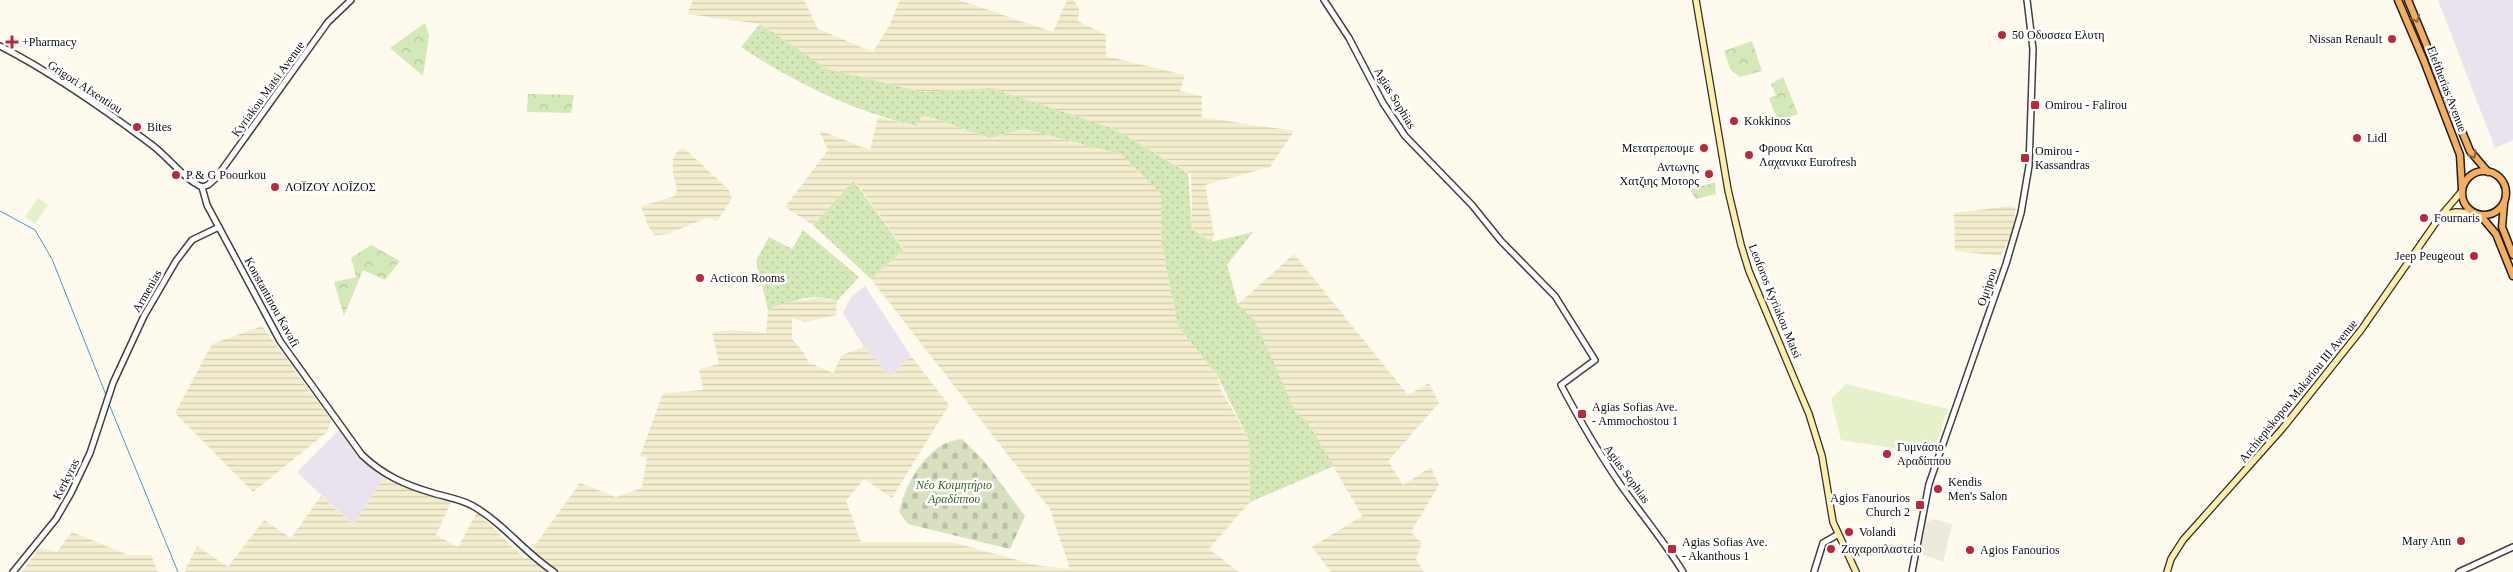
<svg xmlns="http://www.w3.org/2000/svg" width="2513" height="572" viewBox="0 0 2513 572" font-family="Georgia,serif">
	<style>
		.industrial { fill: #eae2ec }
		.farmland { fill: url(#farmland-rules) }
		.grass { fill: url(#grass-dots) }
		.cemetery { fill: url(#cemetery-stones) }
		.park { fill: url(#park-crowns) }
		.pitch { fill: #e6f0ca }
		.plaza { fill: #eee9dd }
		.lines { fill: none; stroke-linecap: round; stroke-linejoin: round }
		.stream { stroke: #3c9dcb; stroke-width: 1 }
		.tertiary-casing { stroke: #404040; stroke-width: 8 }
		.secondary-casing { stroke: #2f2f2f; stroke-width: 8 }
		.trunk-casing { stroke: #1e1e1e; stroke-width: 9 }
		.tertiary { stroke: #fff; stroke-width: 5 }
		.secondary { stroke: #fdeeaa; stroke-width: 5.5 }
		.trunk { stroke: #f4ae60; stroke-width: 6 }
		.oneway { stroke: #8c663b }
		.poi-dot { fill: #bb283a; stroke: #fff; stroke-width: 2 }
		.labels { text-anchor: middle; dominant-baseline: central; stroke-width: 5; stroke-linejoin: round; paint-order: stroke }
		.poi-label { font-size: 12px; fill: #0d0d0d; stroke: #fff; text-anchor: start }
		.street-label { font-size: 12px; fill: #0d0d0d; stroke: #fff }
		.park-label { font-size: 12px; font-style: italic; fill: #33641f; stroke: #fff }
	</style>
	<defs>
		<pattern id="farmland-rules" width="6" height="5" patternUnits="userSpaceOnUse" patternTransform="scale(1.25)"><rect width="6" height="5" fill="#f4eecf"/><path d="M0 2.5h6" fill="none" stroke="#d0cbb1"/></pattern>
		<pattern id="grass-dots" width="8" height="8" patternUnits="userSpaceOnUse" patternTransform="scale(1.25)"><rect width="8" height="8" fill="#d5e8b8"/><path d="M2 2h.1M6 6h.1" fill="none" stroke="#b6c69d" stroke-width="1.8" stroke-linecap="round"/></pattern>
		<pattern id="cemetery-stones" width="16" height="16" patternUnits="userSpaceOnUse" patternTransform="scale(1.25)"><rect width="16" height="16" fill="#d8e0c0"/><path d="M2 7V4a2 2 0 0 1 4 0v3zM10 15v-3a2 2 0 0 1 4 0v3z" fill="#b8bfa4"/></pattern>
		<pattern id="park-crowns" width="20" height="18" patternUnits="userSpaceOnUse" patternTransform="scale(1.25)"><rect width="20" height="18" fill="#d5e8b8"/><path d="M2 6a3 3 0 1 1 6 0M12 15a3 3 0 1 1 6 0" fill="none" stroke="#b6c69d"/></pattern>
	</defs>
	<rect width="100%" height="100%" fill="#fffaee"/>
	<!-- industrial -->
	<g class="industrial">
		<path d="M2438 0H2513V140L2495 148Z"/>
		<path d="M865 286 911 356 890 377 864 347 843 313 851 297Z"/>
		<path d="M339 430 384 478 353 525 297 472Z"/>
	</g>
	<!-- farmland -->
	<g class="farmland">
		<path d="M693 0H804L818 29 873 52 890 24 900 0H959L1053 32 1067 0H1073L1079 7 1078 21 1106 35V56L1185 75 1180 91 1202 96V117L1294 131 1270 167 1205 185 1214 235 1211 242 1192 227 1191 174 1115 129 991 88 922 92 828 69 760 24 687 14Z"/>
		<path d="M923 115 990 138 1024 129 1121 154 1161 194 1162 245 1178 326 1217 375 1220 388 1249 440 1250 502 1209 549 1239 572H186L185 570 197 546 228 567 264 520 291 538 321 496 353 525 384 478 451 502 436 535 458 547 477 512 525 559 580 483 616 497 642 488 647 458 640 456 663 393 703 390 699 369 719 364 712 332 733 330 766 333 768 310 790 301 829 297 837 301 836 315 805 322 792 318V339L805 354 808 362 833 373 842 355 864 347 890 377 911 356 949 405 892 498 864 479 846 501 861 542H952L1035 565 1070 569 1050 509 871 279 904 249 855 181 813 225 785 207 828 150 819 130 870 150 878 117 915 126Z"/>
		<path d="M679 149H685L729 190 732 199 717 221 706 218 668 234 655 235 648 226 641 206 675 196 677 189 673 173V158Z"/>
		<path d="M2011 206 2016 208 2012 232 2001 256 1955 251 1954 213Z"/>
		<path d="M1294 254 1408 395 1429 383 1439 403 1388 461 1403 485 1431 467 1439 485 1411 532 1422 543 1416 559 1424 572H1331L1312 547 1362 516 1306 420 1296 413 1238 304Z"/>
		<path d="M262 326 331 420 327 432 253 492 175 413 212 344Z"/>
		<path d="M72 532 128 555H151L158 572H22L39 548 57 552Z"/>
	</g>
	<!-- grass -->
	<g class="grass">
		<path d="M760 24 828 69 922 92 991 88 1115 129 1188 173 1192 228 1211 242 1253 232 1227 265 1238 304 1255 321 1296 413 1306 420 1334 466 1250 502 1249 440 1217 375 1178 326 1162 245 1161 194 1121 154 1024 129 990 138 923 115 916 126C853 111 795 83 741 47Z"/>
		<path d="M854 181 904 250 871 279 813 225Z"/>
		<path d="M803 230 859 277 837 301C816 292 788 301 768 310L756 261 769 237 792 249Z"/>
	</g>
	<!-- cemetery -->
	<path class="cemetery" d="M962 439 984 461 1025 516 1010 549 908 524 899 512C905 483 929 441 962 439Z"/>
	<!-- park -->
	<g class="park">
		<path d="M425 23 429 36 423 76 390 48Z"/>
		<path d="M1752 41 1762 71 1740 77 1730 69 1724 51Z"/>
		<path d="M1783 77 1798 114 1778 121 1769 98 1776 95 1771 84Z"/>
		<path d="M528 94 574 95 571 113 527 112Z"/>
		<path d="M1715 182 1716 194 1696 199 1690 190Z"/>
		<path d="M371 245 400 261 385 280 363 270 344 316 334 282 356 277 351 258Z"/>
	</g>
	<!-- pitch -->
	<g class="pitch">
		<path d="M38 198 48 205 35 224 25 217Z"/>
		<path d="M1846 384 1948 409 1932 454 1841 440 1831 399Z"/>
	</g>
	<!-- plaza -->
	<path class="plaza" d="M1933 519 1952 524 1943 562 1922 554 1920 551 1926 523Z"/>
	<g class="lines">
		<!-- stream -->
		<g class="stream">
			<path d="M0 211 35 230 52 259 106 395"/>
			<path d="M109 404 178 572"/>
		</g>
		<defs>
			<g id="tertiary">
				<path d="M1324 0 1349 38 1383 103 1405 136 1472 205 1501 241 1555 296 1595 360 1561 385C1579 419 1598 452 1620 484 1641 514 1664 541 1683 572"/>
				<path d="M0 46C53 73 104 109 152 145 169 158 183 178 202 187"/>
				<path d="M202 187 207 205 280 341 362 455C383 475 405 485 433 493 446 497 461 499 473 506 503 523 525 553 554 572"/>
				<path d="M202 187 208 185 216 178 328 22 351 0"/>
				<path d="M13 572 56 519 71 493 90 453 113 383 144 316 176 261 192 240 219 227"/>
				<path d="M1814 572 1823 543 1837 535"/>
				<path d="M1912 572 1929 484 2006 264 2021 213 2029 166 2033 49 2027 0"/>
				<path d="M2459 572 2513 547"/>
			</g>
			<g id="secondary">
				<path d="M1696 0 1728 190 1741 245 1749 271 1809 414 1822 456 1833 522 1856 572"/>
				<path d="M2443 215 2456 212 2475 213"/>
				<path d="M2167 572 2171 559 2183 540 2282 429 2361 330 2439 218 2462 191"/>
			</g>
			<g id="trunk">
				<path d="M2398 0 2424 61 2460 155 2462 189"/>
				<path d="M2408 0 2470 151 2488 172"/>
				<circle cx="2484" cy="193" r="22"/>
				<path d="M2504 204 2502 227 2513 255"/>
				<path d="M2480 215 2496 234 2513 276"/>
			</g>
		</defs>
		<!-- tertiary casing -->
		<use href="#tertiary" class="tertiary-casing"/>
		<!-- secondary casing -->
		<use href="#secondary" class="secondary-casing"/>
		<!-- trunk casing -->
		<use href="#trunk" class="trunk-casing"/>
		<!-- tertiary -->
		<use href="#tertiary" class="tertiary"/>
		<!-- secondary -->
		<use href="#secondary" class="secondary"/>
		<!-- trunk -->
		<use href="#trunk" class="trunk"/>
	</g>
	<!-- one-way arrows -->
	<defs><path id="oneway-chevron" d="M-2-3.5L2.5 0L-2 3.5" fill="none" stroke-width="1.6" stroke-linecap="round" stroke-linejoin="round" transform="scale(1.25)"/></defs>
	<g class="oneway">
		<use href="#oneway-chevron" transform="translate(2416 19) rotate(68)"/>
		<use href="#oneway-chevron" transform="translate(2473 155) rotate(59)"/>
	</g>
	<!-- markers -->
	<g class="poi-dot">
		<circle cx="2002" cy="35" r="5"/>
		<circle cx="2392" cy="39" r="5"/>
		<path d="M9.5 34.5h5v5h5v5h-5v5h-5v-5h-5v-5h5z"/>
		<rect x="2030" y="100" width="10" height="10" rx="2.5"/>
		<circle cx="1734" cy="121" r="5"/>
		<circle cx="137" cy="127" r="5"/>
		<circle cx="2357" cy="138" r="5"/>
		<circle cx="1704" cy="148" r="5"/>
		<circle cx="1749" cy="155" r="5"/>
		<rect x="2020" y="153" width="10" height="10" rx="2.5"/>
		<circle cx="1709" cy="174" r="5"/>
		<circle cx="176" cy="175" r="5"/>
		<circle cx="275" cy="187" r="5"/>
		<circle cx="2424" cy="218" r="5"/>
		<circle cx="2474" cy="256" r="5"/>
		<circle cx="700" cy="278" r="5"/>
		<rect x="1577" y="409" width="10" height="10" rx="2.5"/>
		<circle cx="1887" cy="454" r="5"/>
		<circle cx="1938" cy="489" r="5"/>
		<rect x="1915" y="500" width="10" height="10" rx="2.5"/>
		<circle cx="1849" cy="532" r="5"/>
		<circle cx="2461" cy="541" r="5"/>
		<rect x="1667" y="544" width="10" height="10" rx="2.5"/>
		<circle cx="1831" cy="549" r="5"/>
		<circle cx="1970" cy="550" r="5"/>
	</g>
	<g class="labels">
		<!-- poi labels -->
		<g class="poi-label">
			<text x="2012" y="35">50 Οδυσσεα Ελυτη</text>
			<text x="2382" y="39" text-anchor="end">Nissan Renault</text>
			<text x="22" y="42">+Pharmacy</text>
			<text x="2045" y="105">Omirou - Falirou</text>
			<text x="1744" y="121">Kokkinos</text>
			<text x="147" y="127">Bites</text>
			<text x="2367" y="138">Lidl</text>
			<text x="1694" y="148" text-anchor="end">Μετατρεπουμε</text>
			<text x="1759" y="148">Φρουα Και<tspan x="1759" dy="14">Λαχανικα Eurofresh</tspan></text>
			<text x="2035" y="151">Omirou -<tspan x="2035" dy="14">Kassandras</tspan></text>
			<text x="1699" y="167" text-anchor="end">Αντωνης<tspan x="1699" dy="14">Χατζιης Μοτορς</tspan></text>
			<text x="186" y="175">P &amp; G Poourkou</text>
			<text x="285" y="187">ΛΟΪΖΟΥ ΛΟΪΖΟΣ</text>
			<text x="2434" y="218">Fournaris</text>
			<text x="2464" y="256" text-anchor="end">Jeep Peugeout</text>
			<text x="710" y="278">Acticon Rooms</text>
			<text x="1592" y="407">Agias Sofias Ave.<tspan x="1592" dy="14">- Ammochostou 1</tspan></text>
			<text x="1897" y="447">Γυμνάσιο<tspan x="1897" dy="14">Αραδίππου</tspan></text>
			<text x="1948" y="482">Kendis<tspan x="1948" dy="14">Men's Salon</tspan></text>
			<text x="1910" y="498" text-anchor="end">Agios Fanourios<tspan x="1910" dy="14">Church 2</tspan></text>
			<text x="1859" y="532">Volandi</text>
			<text x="2451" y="541" text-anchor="end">Mary Ann</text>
			<text x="1682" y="542">Agias Sofias Ave.<tspan x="1682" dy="14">- Akanthous 1</tspan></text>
			<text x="1841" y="549">Ζαχαροπλαστείο</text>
			<text x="1980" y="550">Agios Fanourios</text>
		</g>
		<!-- street labels -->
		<g class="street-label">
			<text transform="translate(85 87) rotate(33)">Grigori Afxentiou</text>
			<text transform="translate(268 89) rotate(-54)">Kyriakou Matsi Avenue</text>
			<text transform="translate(2447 89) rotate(69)">Eleftherias Avenue</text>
			<text transform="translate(1395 98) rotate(59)">Agias Sophias</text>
			<text transform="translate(1987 287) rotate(-71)">Ομήρου</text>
			<text transform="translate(147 291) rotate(-60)">Armenias</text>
			<text transform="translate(1775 301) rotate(68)">Leoforos Kyriakou Matsi</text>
			<text transform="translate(272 302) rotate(61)">Konstantinou Kavafi</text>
			<text transform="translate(2298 391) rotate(-51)">Archiepiskopou Makariou III Avenue</text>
			<text transform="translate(1627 474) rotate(54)">Agias Sophias</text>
			<text transform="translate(66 479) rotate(-63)">Kerkyras</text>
		</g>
		<!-- park labels -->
		<g class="park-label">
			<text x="954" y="485">Νέο Κοιμητήριο<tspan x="954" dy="14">Αραδίππου</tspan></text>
		</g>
	</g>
</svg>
